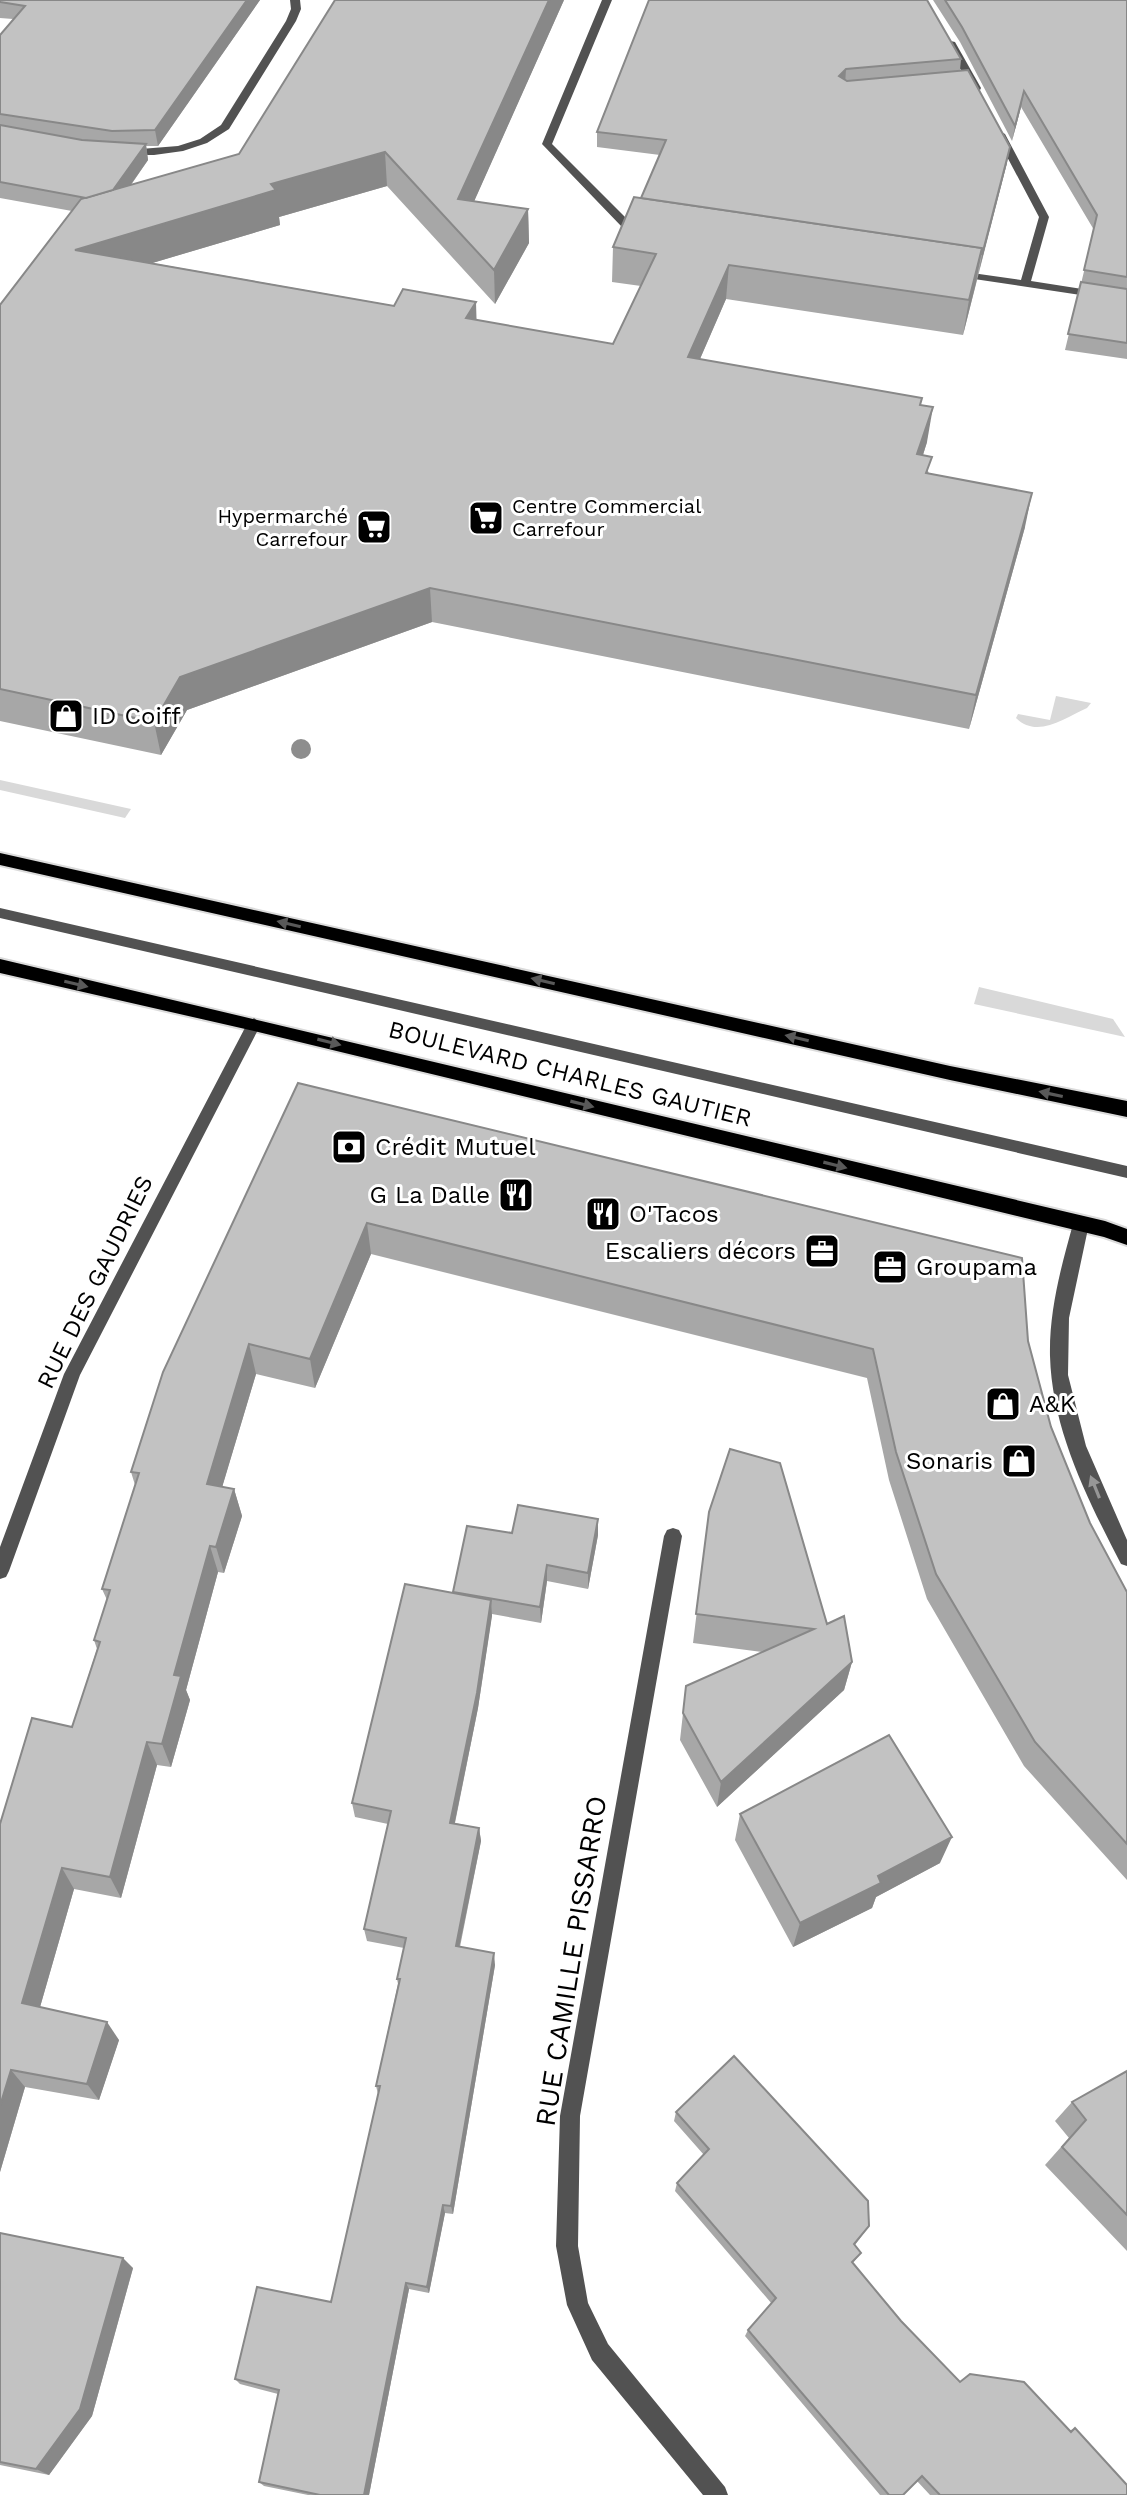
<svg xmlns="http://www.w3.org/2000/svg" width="1127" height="2495" viewBox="0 0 1127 2495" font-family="'Work Sans',sans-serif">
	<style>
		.green { fill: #d9d9d9 }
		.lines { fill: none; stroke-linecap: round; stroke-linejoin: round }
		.primary-casing { stroke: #dbdbdb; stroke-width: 4 }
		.lane { fill: #525252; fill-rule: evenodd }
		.street { fill: #525252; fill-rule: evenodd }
		.primary { fill: #000; fill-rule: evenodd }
		.tree { fill: #8d8d8d }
		.wall { fill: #a7a7a7 }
		.shaded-wall { fill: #888 }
		.building { fill: #c2c2c2; stroke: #888; stroke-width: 2 }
		.oneway { fill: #595959 }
		.oneway2 { fill: #979797 }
		.labels { text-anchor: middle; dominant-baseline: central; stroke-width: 6; stroke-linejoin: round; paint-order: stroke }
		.far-poi-label { font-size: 20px; fill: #000; stroke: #fff; text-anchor: start }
		.poi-label { font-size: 24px; fill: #000; stroke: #fff; text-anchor: start }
		.street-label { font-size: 24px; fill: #000; stroke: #fff }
		.near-street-label { font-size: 28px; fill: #000; stroke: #fff }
	</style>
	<rect width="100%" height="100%" fill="#fff"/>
	<!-- green -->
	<g class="green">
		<path d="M1056 696 1091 703 1087 708C1065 718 1037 739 1016 718L1018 714 1050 720Z"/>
		<path d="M0 780 131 809 125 818 0 790Z"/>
		<path d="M979 987 1113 1019 1125 1037 974 1004Z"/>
	</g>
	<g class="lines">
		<defs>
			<g id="primary">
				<path d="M0 853 950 1066 1127 1101V1117L950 1080 0 865Z"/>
				<path d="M0 959 1105 1221 1127 1229V1245L1104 1237 254 1031 0 973Z"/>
			</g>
		</defs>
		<!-- primary casing -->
		<use href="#primary" class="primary-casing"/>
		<!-- lane -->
		<g class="lane">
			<path d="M0 908 1127 1166V1178L0 918Z"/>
			<path d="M1081 1217 1087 1219 1089 1224 1069 1318 1068 1375 1086 1446 1127 1540V1566L1121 1564C1088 1500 1052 1430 1050 1356 1049 1311 1061 1267 1073 1224L1075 1219Z"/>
		</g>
		<!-- street -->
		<g class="street">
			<path d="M290 0H300L301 9 296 21 229 129 207 143 183 151 154 155H124L123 153 128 150 178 146 200 139 221 125 286 21 291 9Z"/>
			<path d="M602 0H612L552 144 630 222 647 226V230L622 227 542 144Z"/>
			<path d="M946 40 955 42 981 88 980 90 971 88 945 42Z"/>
			<path d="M1000 131 1005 134 1049 217 1031 281 1127 296V302L954 276 952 274 958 271 1021 280 1039 217 995 134Z"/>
			<path d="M254 1018 261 1024 80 1375 9 1571 6 1577 0 1579V1547L64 1374 247 1024Z"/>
			<path d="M673 1528 679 1530 682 1536 580 2116 578 2246 588 2303 608 2344 725 2487 728 2495H703L592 2360 567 2305 556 2246 560 2116 664 1536 667 1530Z"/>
		</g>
		<!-- primary -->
		<use href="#primary" class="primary"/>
	</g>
	<!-- trees -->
	<circle class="tree" cx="301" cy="749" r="10"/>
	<!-- wall -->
	<g class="wall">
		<path d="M0 0H260L158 146H146L148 160 131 185 239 154 564 0 474 201 528 209 529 243 495 304 387 186 279 217 280 225 152 263 613 344 641 286 612 282 613 247 641 198 660 155 597 147V132L649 0 961 59 960 70 1007 163 963 335 726 299 700 359 921 405 927 442 923 455 929 474 1025 527 969 729 432 622 187 710 161 755 0 721V305L72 211 0 198V35L13 19 0 18Z"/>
		<path d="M933 0H1127V359L1065 350 1094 230 1021 107 1012 141 960 42Z"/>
		<path d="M298 1083 1028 1341 1051 1427 1090 1523 1127 1592V1880L1024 1766 927 1599 889 1480 867 1378 371 1254 315 1388 256 1374 222 1487 234 1489 242 1516 224 1573 218 1572 186 1690 190 1700 171 1767 157 1765 121 1898 74 1889 40 2007 119 2040 99 2100 25 2087 0 2172V1824L72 1727 97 1649 94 1640 107 1600 102 1589 135 1485 131 1472Z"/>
		<path d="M709 1512 827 1624 852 1662 844 1690 717 1807 680 1740 686 1686 762 1652 693 1643Z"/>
		<path d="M598 1519V1535L588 1589 547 1581 541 1623 492 1614 478 1708 455 1823 479 1828 481 1841 460 1947 495 1965 453 2214 445 2213 429 2293 409 2289 369 2495H308L264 2486 259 2482 278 2394 240 2384 235 2379 331 2302 378 2094 376 2086 398 1984 397 1979 404 1948 367 1941 364 1929 388 1824 355 1817 352 1803 453 1593 512 1533Z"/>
		<path d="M740 1814 940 1863 876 1897 872 1908 793 1947 735 1840Z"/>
		<path d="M1127 2071V2251L1045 2165 1069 2138 1055 2121 1072 2102Z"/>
		<path d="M676 2112 869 2226 855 2245 861 2253 853 2263 901 2321 960 2382 1069 2431 1075 2428 1127 2495H930L917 2481 903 2495H880L745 2336 748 2330 772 2304 675 2191 677 2183 704 2155 674 2121Z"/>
		<path d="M0 2233 133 2268 92 2416 49 2475 0 2465Z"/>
	</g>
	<!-- shaded-wall -->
	<g class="shaded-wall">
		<path d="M247 0H260L158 146 155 130Z"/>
		<path d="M549 0H564L460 233 458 199Z"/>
		<path d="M846 69 845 85 839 76Z"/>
		<path d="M1024 91 1021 107 1012 141 1015 126Z"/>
		<path d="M146 144 148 160 108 217 105 201Z"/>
		<path d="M1010 147 1007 163 979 271 982 255Z"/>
		<path d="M385 152 387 186 279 217 280 225 82 284 75 250 271 184Z"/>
		<path d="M528 209 529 243 495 304 494 270Z"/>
		<path d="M982 248 976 283 963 335 969 300Z"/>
		<path d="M729 265 726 299 686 391 688 357Z"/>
		<path d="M476 302 477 336 466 318Z"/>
		<path d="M933 407 927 442 912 489 917 454Z"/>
		<path d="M1032 493 1025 527 969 729 976 695Z"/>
		<path d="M430 588 432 622 187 710 161 755 154 722 180 677Z"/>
		<path d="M367 1223 371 1254 315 1388 310 1359Z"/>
		<path d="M249 1344 256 1374 215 1511 207 1484Z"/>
		<path d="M234 1489 242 1516 224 1573 216 1547Z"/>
		<path d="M598 1519V1535L588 1589V1573Z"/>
		<path d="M210 1546 218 1572 186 1690 190 1700 171 1767 162 1744 174 1675Z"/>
		<path d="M547 1565V1581L541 1623 540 1607Z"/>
		<path d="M491 1600 492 1616 478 1708 452 1836 450 1823Z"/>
		<path d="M852 1662 844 1690 717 1807 721 1782Z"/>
		<path d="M147 1742 157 1765 121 1898 110 1877Z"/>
		<path d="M479 1828 481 1841 457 1958 456 1946Z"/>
		<path d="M952 1837 940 1863 876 1897 872 1908 793 1947 800 1923 878 1876Z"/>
		<path d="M62 1868 74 1889 36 2021 22 2003Z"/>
		<path d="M494 1953 495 1965 453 2214 451 2206Z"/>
		<path d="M107 2022 119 2040 99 2100 87 2084Z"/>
		<path d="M11 2070 25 2087 0 2172V2106Z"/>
		<path d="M443 2205 445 2213 429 2293 427 2287Z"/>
		<path d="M123 2258 133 2268 92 2416 49 2475 36 2469Z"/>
		<path d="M406 2283 409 2289 369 2495H364Z"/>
	</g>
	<!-- building -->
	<g class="building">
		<path d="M0 0H247L155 130 112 131 0 114V35L25 6 0 2Z"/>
		<path d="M335 0H549L458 199 528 209 494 270 385 152 271 184 276 190 75 250 394 306 403 289 476 302 466 318 613 344 656 254 613 247 634 197 982 248 969 300 729 265 688 357 922 398 920 405 933 407 917 454 932 457 926 473 1032 493 976 695 430 588 180 677 154 722 0 689V305L81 199 239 154Z"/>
		<path d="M649 0H927L961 59 846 69 839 76 847 81 968 70 1010 147 982 255V248L641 198 666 140 597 132Z"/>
		<path d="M945 0H1127V277L1084 270 1097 215 1024 91 1015 126 962 27Z"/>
		<path d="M0 125 82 140 146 144 113 190 86 198 0 182Z"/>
		<path d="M1081 282 1127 289V343L1068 334Z"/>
		<path d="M298 1083 1022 1258 1028 1341 1051 1427 1090 1523 1127 1592V1844L1035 1742 936 1574 896 1452 873 1349 367 1223 310 1359 249 1344 207 1484 234 1489 216 1547 210 1546 174 1675 181 1676 162 1744 147 1742 110 1877 62 1868 22 2003 107 2022 87 2084 11 2070 0 2106V1824L32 1718 72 1727 100 1642 94 1640 110 1590 102 1589 139 1473 131 1472 163 1372Z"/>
		<path d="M730 1449 780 1463 827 1624 844 1616 852 1662 721 1782 683 1713 686 1686 814 1629 696 1614 709 1512Z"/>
		<path d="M518 1505 598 1519 588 1573 547 1565 540 1607 453 1592 467 1526 512 1533Z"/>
		<path d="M405 1584 491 1600 477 1693 450 1823 479 1828 456 1946 494 1953 451 2206 443 2205 427 2287 406 2283 364 2495H320L259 2482 279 2390 235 2379 257 2287 331 2302 380 2086H376L400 1979H397L406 1938 364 1929 391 1811 352 1803Z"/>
		<path d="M889 1735 952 1837 878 1876 881 1883 800 1923 740 1814Z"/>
		<path d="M734 2056 868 2201 869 2226 854 2244 861 2253 852 2262 901 2321 960 2382 970 2374 1024 2382 1071 2432 1075 2428 1127 2485V2495H940L922 2476 903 2495H889L748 2330 776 2298 677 2183 709 2149 676 2112Z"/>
		<path d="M1127 2071V2215L1062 2147 1086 2120 1072 2102Z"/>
		<path d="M0 2233 123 2258 80 2409 36 2469 0 2462Z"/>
	</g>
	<!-- one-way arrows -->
	<defs><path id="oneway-solid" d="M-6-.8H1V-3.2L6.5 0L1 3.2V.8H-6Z" transform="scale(2)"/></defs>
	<g class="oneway">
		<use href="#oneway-solid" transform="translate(289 924) rotate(-167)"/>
		<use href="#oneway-solid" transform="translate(543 981) rotate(-167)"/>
		<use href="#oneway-solid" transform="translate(76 984) rotate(13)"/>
		<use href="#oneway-solid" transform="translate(797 1038) rotate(-167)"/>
		<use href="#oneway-solid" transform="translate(329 1042) rotate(14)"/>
		<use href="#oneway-solid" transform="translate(1051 1094) rotate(-168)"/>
		<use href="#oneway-solid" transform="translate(582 1104) rotate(14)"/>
		<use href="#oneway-solid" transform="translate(835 1165) rotate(14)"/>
	</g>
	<use class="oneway2" href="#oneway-solid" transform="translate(1095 1487) rotate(-112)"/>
	<!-- icons -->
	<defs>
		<symbol id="supermarket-square" viewBox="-11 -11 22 22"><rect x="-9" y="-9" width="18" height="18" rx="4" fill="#000" stroke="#fff"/><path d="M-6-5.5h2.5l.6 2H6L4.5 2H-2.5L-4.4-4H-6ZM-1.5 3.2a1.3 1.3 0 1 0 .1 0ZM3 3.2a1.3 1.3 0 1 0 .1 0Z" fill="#fff"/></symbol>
		<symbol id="shop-square" viewBox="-11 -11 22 22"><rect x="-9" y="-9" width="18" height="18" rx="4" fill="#000" stroke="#fff"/><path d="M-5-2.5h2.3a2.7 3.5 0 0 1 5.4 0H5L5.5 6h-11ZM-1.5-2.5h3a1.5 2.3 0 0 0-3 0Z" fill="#fff"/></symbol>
		<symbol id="bank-square" viewBox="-11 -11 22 22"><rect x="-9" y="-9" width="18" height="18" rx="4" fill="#000" stroke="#fff"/><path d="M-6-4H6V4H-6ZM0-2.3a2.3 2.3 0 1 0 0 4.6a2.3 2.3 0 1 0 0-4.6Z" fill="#fff"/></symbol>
		<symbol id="restaurant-square" viewBox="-11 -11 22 22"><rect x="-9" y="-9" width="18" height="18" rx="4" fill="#000" stroke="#fff"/><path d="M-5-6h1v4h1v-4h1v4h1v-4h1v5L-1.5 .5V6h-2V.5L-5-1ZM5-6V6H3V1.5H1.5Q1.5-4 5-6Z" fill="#fff"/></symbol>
		<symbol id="office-square" viewBox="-11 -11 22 22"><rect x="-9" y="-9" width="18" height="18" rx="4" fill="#000" stroke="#fff"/><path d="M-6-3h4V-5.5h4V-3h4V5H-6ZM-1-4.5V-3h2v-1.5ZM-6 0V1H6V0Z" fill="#fff"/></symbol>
	</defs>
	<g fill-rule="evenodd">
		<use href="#supermarket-square" x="466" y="498" width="40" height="40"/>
		<use href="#supermarket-square" x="354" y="507" width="40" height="40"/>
		<use href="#shop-square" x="46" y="696" width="40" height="40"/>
		<use href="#bank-square" x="329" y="1127" width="40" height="40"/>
		<use href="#restaurant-square" x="496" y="1175" width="40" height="40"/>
		<use href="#restaurant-square" x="583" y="1194" width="40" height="40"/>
		<use href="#office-square" x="802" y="1231" width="40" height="40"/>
		<use href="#office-square" x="870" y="1247" width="40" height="40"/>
		<use href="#shop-square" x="983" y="1384" width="40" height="40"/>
		<use href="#shop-square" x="999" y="1441" width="40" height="40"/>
	</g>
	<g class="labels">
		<!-- far-poi labels -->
		<g class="far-poi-label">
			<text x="512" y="506">Centre Commercial<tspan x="512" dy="23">Carrefour</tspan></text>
			<text x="348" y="516" text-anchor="end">Hypermarché<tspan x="348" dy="23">Carrefour</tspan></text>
		</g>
		<!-- poi labels -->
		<g class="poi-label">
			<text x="92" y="716">ID Coiff</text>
			<text x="375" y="1147">Crédit Mutuel</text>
			<text x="490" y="1195" text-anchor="end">G La Dalle</text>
			<text x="629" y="1214">O'Tacos</text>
			<text x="796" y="1251" text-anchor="end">Escaliers décors</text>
			<text x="916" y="1267">Groupama</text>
			<text x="1029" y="1404">A&amp;K</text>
			<text x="993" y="1461" text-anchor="end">Sonaris</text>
		</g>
		<!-- street labels -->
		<g class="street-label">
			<text transform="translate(570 1074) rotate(14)">BOULEVARD CHARLES GAUTIER</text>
			<text transform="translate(95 1282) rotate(-64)">RUE DES GAUDRIES</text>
		</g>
		<!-- near-street labels -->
		<g class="near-street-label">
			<text transform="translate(571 1961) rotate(-81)">RUE CAMILLE PISSARRO</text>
		</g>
	</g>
</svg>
